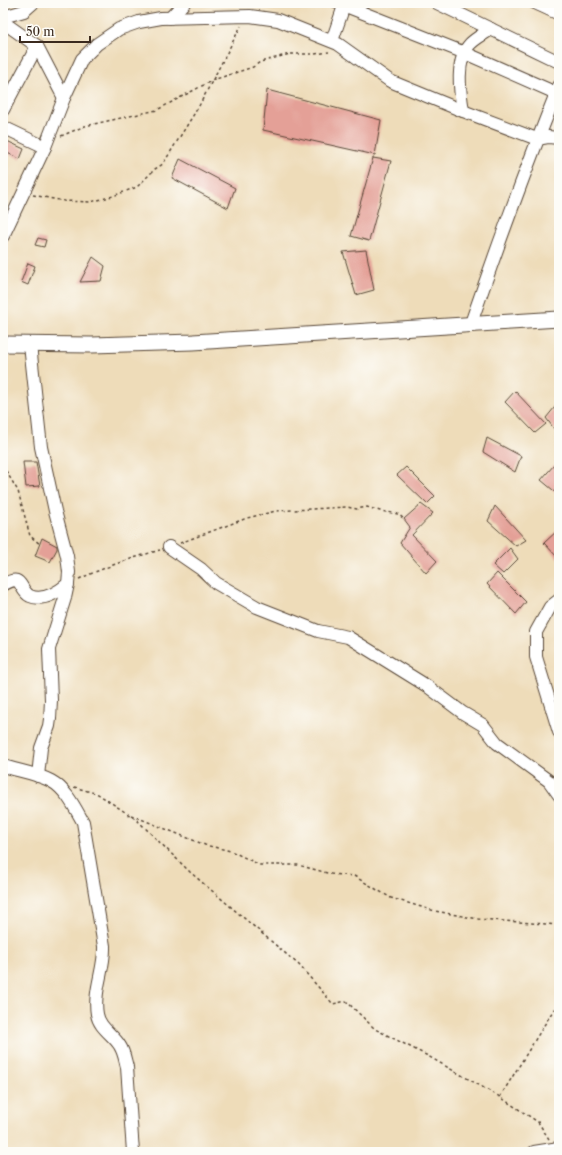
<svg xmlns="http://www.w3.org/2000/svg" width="562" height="1155" viewBox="0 0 562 1155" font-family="'Libre Caslon Text',serif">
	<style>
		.building { fill: #e4a097 }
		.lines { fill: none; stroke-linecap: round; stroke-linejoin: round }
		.minor-casing { stroke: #564535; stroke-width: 14 }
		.major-casing { stroke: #564535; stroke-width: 17 }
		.path { stroke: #564535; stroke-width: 1.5; stroke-dasharray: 3 3; stroke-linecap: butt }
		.minor { stroke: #fff; stroke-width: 12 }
		.major { stroke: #fff; stroke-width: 15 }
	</style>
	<rect width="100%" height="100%" fill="#fdfcf7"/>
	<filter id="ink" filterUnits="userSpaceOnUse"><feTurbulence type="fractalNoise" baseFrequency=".025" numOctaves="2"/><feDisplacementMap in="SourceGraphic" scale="8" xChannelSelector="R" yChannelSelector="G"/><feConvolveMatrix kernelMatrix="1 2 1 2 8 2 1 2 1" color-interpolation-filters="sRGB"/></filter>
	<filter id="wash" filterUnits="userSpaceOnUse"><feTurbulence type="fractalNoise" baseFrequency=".012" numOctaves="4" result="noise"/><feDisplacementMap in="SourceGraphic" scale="16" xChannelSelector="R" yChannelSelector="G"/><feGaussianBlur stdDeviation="0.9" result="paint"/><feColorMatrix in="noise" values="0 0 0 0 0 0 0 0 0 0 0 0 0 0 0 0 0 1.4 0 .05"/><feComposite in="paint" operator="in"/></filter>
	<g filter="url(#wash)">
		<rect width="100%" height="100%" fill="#eedcb9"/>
		<g id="blocks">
			<!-- building -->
			<g class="building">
				<path d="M267 90 381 120 375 155 263 130Z"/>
				<path d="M7 141 24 149 20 159 3 151Z"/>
				<path d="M373 158 391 161 369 241 351 236Z"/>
				<path d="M180 159 235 188 228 208 172 178Z"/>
				<path d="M38 238 46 240 44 247 35 245Z"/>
				<path d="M366 250 374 290 356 295 343 252Z"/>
				<path d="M93 257 105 266 101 281 80 282Z"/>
				<path d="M28 263 35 266 28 285 21 282Z"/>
				<path d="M515 391 546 424 535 433 505 402Z"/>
				<path d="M559 402V425L555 430 546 418Z"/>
				<path d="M487 438 521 456 515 472 483 452Z"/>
				<path d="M23 462H36L40 486 26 487Z"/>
				<path d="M554 465 559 471V495L541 480Z"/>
				<path d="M406 467 435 496 427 504 397 475Z"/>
				<path d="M421 504 433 513 412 535 437 561 426 573 400 543 410 527 404 519Z"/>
				<path d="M495 506 526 540 516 546 488 521Z"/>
				<path d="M559 529V559L544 543Z"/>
				<path d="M42 538 57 546V549L50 562 35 556Z"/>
				<path d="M510 548 518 559 503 574 493 565Z"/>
				<path d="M497 573 526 602 516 614 487 584Z"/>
			</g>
		</g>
	</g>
	<g filter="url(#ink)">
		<use href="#blocks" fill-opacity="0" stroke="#564535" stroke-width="1"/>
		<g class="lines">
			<defs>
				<g id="minor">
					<path d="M338 3 465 53 556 93"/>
					<path d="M437 3 559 62"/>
					<path d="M535 3 559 14"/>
					<path d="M3 17 24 11 33 3"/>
					<path d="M170 18 184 3"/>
					<path d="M3 22 37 46 64 98"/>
					<path d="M332 41 345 3"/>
					<path d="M3 110 37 46"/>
					<path d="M463 111C460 92 455 60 470 44 476 38 484 34 491 29"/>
					<path d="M3 127 45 147"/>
					<path d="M3 236 45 147 64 98 82 59 97 44 119 29 139 22 161 18 250 16 278 20 338 44 390 81 463 111 537 139 548 137 559 138"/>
					<path d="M470 326C498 245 527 165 559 86"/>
					<path d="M30 345 41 447 55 511 67 556 69 572 68 584 65 598 49 649 51 700 50 719 49 726 41 748 38 776"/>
					<path d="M169 547 201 569 216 583 257 607 318 631 348 637 427 686 463 713 483 725 497 743 549 781 559 795"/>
					<path d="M3 585C24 572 18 590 30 596 43 602 58 592 68 584"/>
					<path d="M559 600 550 607 536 632V657L559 732"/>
					<path d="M3 766C19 771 36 773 51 781 66 789 75 808 83 822L104 946C105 968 93 991 97 1014 99 1028 114 1035 120 1046 124 1052 125 1060 127 1067L133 1152"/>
					<path d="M534 1152 559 1148"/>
				</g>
				<path id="major" d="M3 344 92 345 193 342 559 319"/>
			</defs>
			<!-- minor casing -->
			<use href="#minor" class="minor-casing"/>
			<!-- major casing -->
			<use href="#major" class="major-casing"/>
			<!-- path -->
			<g class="path">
				<path d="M61 136 85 126 157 110 213 80 253 67 260 62 290 54H315L329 52"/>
				<path d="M33 195 64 201 91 202 113 196 137 187 155 169 163 164 199 106 241 26"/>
				<path d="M3 466 18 491 30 536 40 544"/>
				<path d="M180 543 247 518 276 511 347 507 357 509 367 507 380 511 398 514 404 519"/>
				<path d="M79 579C105 567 132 558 160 550"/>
				<path d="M74 787 98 794 137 820 190 872 299 965 333 1004 346 1001 375 1029 426 1055 500 1097 538 1122 549 1139"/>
				<path d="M131 815 205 845 231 851 260 865H298L331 874 354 876 391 898 435 911 478 919 559 925"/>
				<path d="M500 1097 559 1001"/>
			</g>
			<!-- minor -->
			<use href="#minor" class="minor"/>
			<!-- major -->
			<use href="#major" class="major"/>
		</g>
	</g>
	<!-- margin -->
	<rect width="562" height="1155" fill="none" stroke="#fdfcf7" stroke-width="16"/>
	<!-- scale -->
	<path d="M20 36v6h70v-6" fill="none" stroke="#3b2a1e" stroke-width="2"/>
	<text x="26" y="36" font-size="12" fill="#3b2a1e" stroke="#fdfcf7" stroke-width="3" paint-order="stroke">50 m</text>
</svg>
